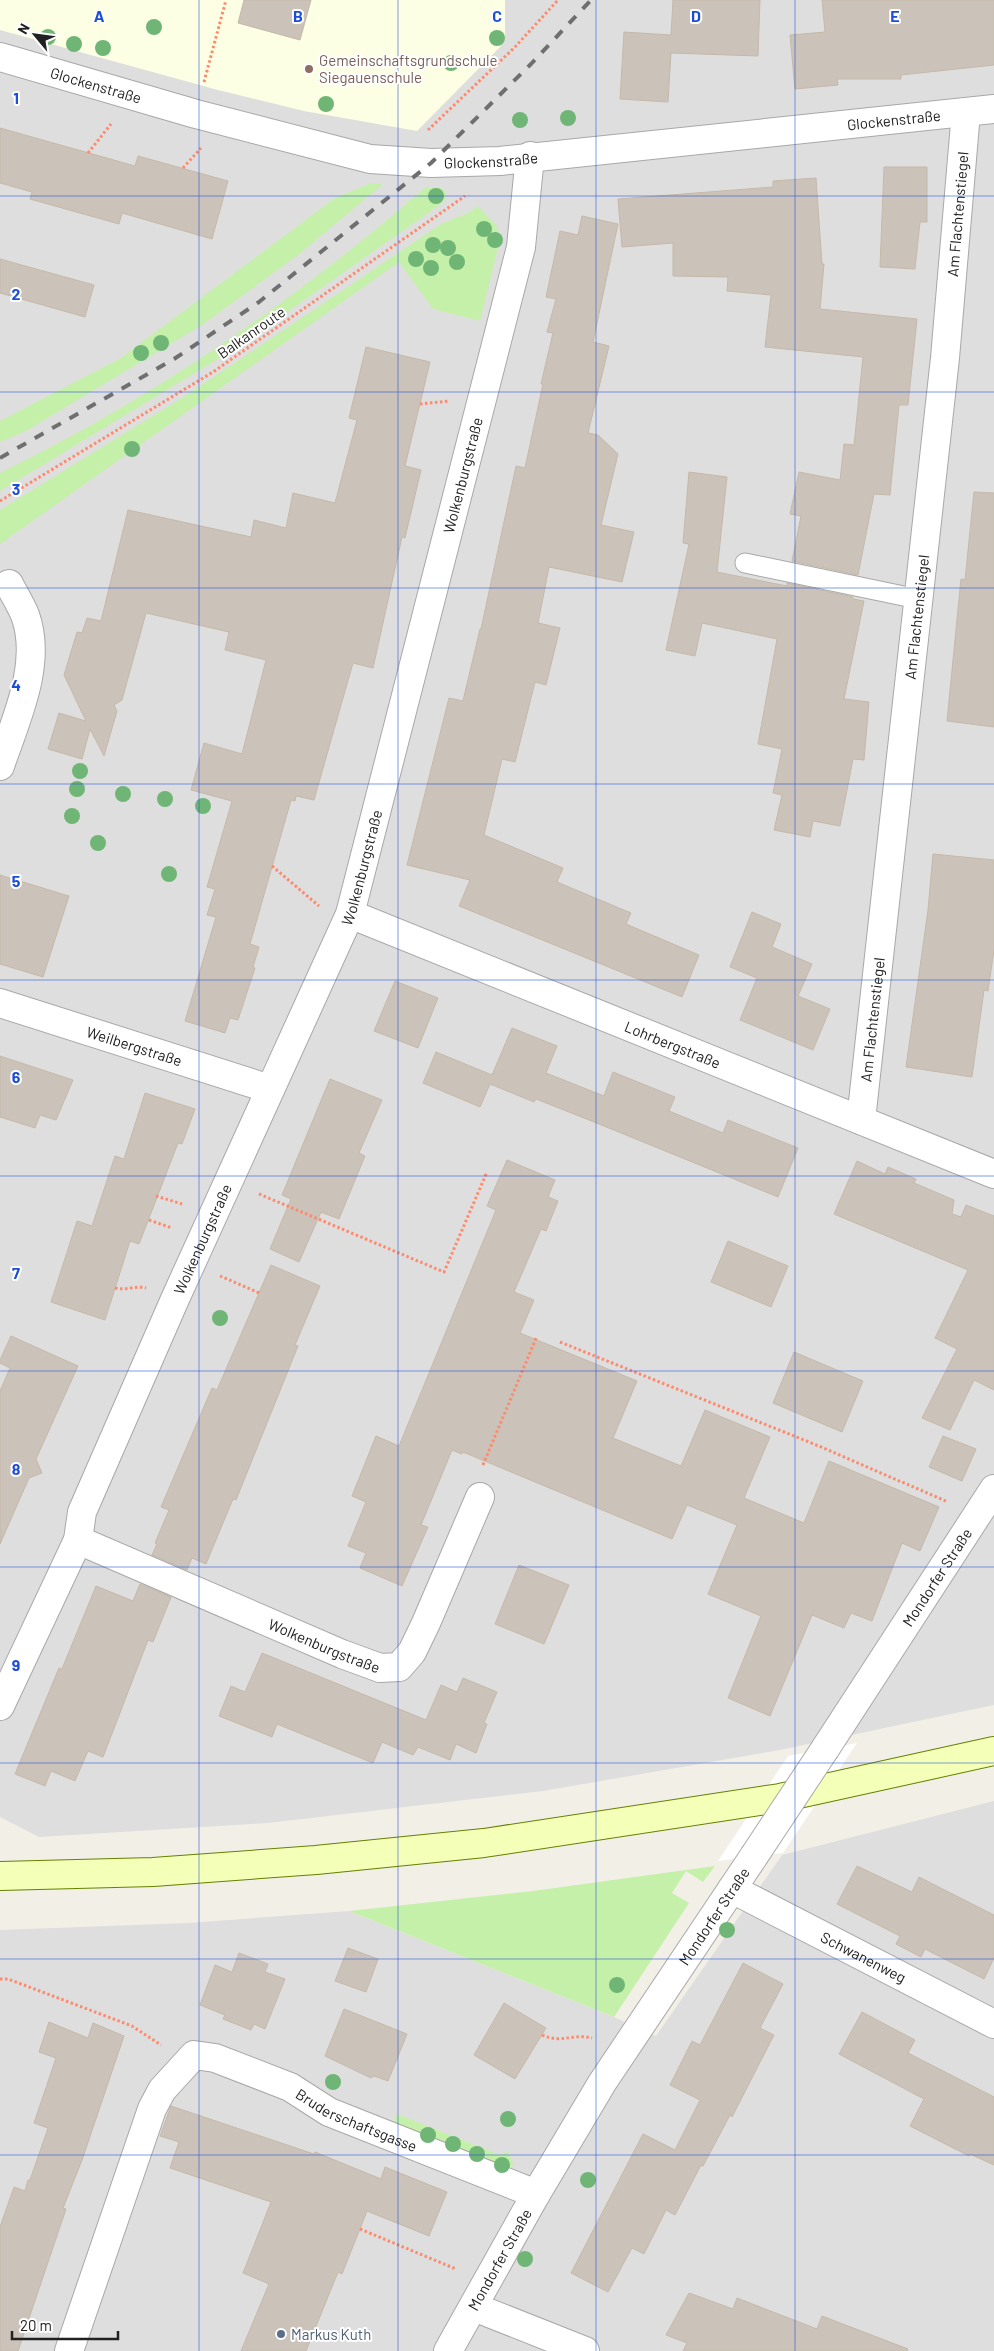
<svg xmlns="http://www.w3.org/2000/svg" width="994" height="2351" viewBox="0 0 994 2351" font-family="Barlow,sans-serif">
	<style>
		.residential { fill: #dfdede }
		.education { fill: #fcffe3 }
		.grass { fill: #c5f0a9 }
		.pier { fill: #fff }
		.building { fill: #cbc3b9; stroke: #c5b8a8 }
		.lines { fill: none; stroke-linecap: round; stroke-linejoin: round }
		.service-casing { stroke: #a8a8a8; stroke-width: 21 }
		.minor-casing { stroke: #a8a8a8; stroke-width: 30 }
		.tertiary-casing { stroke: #a8a8a8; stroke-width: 30 }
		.secondary-casing { stroke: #668000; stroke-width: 30 }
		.path { stroke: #ff896b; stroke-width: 3; stroke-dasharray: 2.5 2.5; stroke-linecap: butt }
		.service { stroke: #fff; stroke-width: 19 }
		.minor { stroke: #fff; stroke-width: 28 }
		.tertiary { stroke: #fff; stroke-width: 28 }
		.secondary { stroke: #f4ffb8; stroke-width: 28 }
		.rail { stroke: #6f6f6f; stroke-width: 4; stroke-dasharray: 10 10; stroke-linecap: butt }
		.tertiary-bridge-casing { stroke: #a8a8a8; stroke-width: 30; stroke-linecap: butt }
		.tertiary-bridge { stroke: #fff; stroke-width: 28 }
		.tree { fill: #6fb576 }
		.grid { fill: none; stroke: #1d4ed8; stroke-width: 1; stroke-opacity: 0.55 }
		.education-dot { fill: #8d6e63; stroke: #fff; stroke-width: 2 }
		.service-dot { fill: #5c6f8a; stroke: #fff; stroke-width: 2 }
		.labels { text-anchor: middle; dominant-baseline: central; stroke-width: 4; stroke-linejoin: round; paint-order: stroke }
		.education-label { font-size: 15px; fill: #785e54; stroke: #fff; text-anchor: start }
		.street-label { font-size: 15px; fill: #212121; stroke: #fff }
		.service-label { font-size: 15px; fill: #4e5e75; stroke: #fff; text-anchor: start }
		.grid-label { font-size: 16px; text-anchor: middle; font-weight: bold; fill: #1d4ed8; stroke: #fff; stroke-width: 4; stroke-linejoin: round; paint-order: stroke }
	</style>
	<rect width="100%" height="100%" fill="#f2efe7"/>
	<!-- residential -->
	<g class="residential">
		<path d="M0 0H994V1705L780 1750 543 1791 268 1823 39 1837 0 1817Z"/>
		<path d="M994 1801V2351H0V1930L188 1923 349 1911 614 2017 656 2036 782 1855Z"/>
	</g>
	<!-- education -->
	<path class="education" d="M0 0H505V38L500 47 417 131 304 111 218 90 0 30Z"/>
	<!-- grass -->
	<g class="grass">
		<path d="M371 183 383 184 298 255 202 325 26 431 0 442V421L121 358 335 198Z"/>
		<path d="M426 187 441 188 445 191 446 198 441 204 236 348 0 491V473C154 398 297 299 426 187Z"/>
		<path d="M478 206 497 226 500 240 480 321 433 309 399 262 0 544V510L190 393 441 224 468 213Z"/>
		<path d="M715 1866 703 1882 686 1871 672 1893 689 1903 614 2017 349 1911 533 1891Z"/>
		<path d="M397 2114 500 2155 508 2151 514 2166 503 2167 393 2123Z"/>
	</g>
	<!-- pier -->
	<path class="pier" d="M857 1743 783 1853 718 1861 788 1756Z"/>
	<!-- building -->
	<g class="building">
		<path d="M244 0H311L300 40 238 23Z"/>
		<path d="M673 0H760L758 56 671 53 668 102 620 99 624 32 671 35Z"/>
		<path d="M822 0H994V65L901 75V79H837L838 85 795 89 790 35 825 32Z"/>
		<path d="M0 128 135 166 138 156 228 181 212 239 122 213 119 224 30 199 32 192 0 183Z"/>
		<path d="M884 167H927V222H920L915 269 880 267Z"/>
		<path d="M816 178 822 264H824L820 309 917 319 908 405H899L890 495 874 494 858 575 792 561 801 516 790 514 799 472 840 480 844 444 854 445 863 357 765 347 771 295 727 291 728 277 673 276V243L622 247 618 199 773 187V181Z"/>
		<path d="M582 216 618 224 593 342 609 346 588 433 598 435 618 454 601 525 634 532 622 582 549 567 538 623 560 628 546 685 535 682 515 762 502 759 484 835 563 868 557 882 631 913 626 924 699 955 682 997 459 906 470 880 407 865 449 698 463 701 480 629H481L516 466 525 468 543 384H541L553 333 547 332 556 299 546 297 560 231 578 235Z"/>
		<path d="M0 259 94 285 85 317 0 293Z"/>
		<path d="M366 347 430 362 405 466 421 470 405 538 402 537 373 668 353 663 314 800 296 796 295 801 291 800 250 944 259 947 253 967 255 968 238 1020 230 1018 225 1033 185 1021 216 917 207 915 215 889 207 887 232 801 191 790 204 743 242 754 266 660 225 650 229 632 146 613 122 700 114 705 117 711 104 756 90 729 82 759 48 749 59 713 86 721 64 675 77 632 82 633 87 618 101 621 128 510 251 537 254 520 286 528 293 493 335 503 357 420 349 418Z"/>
		<path d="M689 472 727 477 717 572 787 586V583L853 597V599L864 601 844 699 869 702 864 760 853 759 840 826 813 821 810 837 774 830 782 795 773 793 782 749 758 744 777 639 702 623 695 656 666 650 689 544 683 543Z"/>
		<path d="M974 492 994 493V727L947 721 961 579 965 580Z"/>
		<path d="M933 854 994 860V950L988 991 984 990 972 1077 906 1067 928 910Z"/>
		<path d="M0 875 69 896 43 977 0 964Z"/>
		<path d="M752 912 781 924 772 947 812 964 798 996 830 1009 813 1050 740 1020 757 978 730 967Z"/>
		<path d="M395 981 438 998 418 1048 374 1031Z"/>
		<path d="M512 1028 557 1046 546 1073 604 1096 613 1072 675 1097 669 1111 723 1133 728 1120 798 1148 778 1197 594 1122 536 1099 534 1102 490 1084 480 1107 423 1083 436 1052 492 1075Z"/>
		<path d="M0 1056 73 1080 56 1120 40 1115 35 1128 0 1117Z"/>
		<path d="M330 1079 382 1100 359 1153 365 1156 339 1219 321 1212 299 1262 270 1249 291 1199 282 1195Z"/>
		<path d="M145 1093 195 1109 182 1144 178 1143 139 1244 130 1241 105 1320 51 1302 77 1221 92 1226 115 1156 124 1159Z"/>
		<path d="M507 1160 555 1180 548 1197 558 1201 546 1231 541 1229 514 1292 534 1300 520 1333 637 1381 613 1438 681 1466 705 1410 770 1437 744 1498 804 1523 829 1461 939 1507 920 1551 902 1543 872 1621 851 1613 844 1628 812 1615 770 1716 728 1698 761 1616 708 1594 737 1525 687 1505 672 1539 463 1452 462 1454 452 1450 421 1525 428 1527 402 1586 360 1568 366 1553 348 1546 366 1502 352 1496 376 1436 399 1446 496 1210 487 1206Z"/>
		<path d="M857 1161 885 1174 888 1167 916 1179 914 1183 954 1200 952 1214 961 1217 966 1205 994 1216V1390L974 1380 950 1430 922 1418 957 1349 935 1338 968 1270 834 1214Z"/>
		<path d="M728 1241 788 1266 771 1307 711 1282Z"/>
		<path d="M271 1265 320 1286 295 1345 298 1346 236 1500 233 1499 206 1564 192 1558 187 1570 152 1555 157 1544 155 1543 169 1510 161 1507 212 1388 217 1390Z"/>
		<path d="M11 1336 78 1366 36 1459 42 1473 29 1478 0 1544V1391L10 1368 0 1363V1360Z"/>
		<path d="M794 1352 863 1381 842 1432 773 1403Z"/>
		<path d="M943 1436 976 1449 962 1481 929 1467Z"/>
		<path d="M519 1565 569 1585 544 1644 495 1624Z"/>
		<path d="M140 1584 171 1597 153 1642 148 1640 103 1757 88 1751 75 1781 51 1771 45 1786 15 1774 59 1668 62 1669 96 1586 133 1601Z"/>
		<path d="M262 1653 426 1720 441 1685 457 1692 463 1678 497 1692 484 1723 487 1724 476 1753 456 1744 450 1760 418 1747 413 1755 382 1742 373 1763 277 1724 272 1737 219 1716 231 1686 245 1692Z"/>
		<path d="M857 1866 912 1892 919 1877 994 1915V1958L984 1979 925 1949 921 1957 896 1944 900 1936 837 1904Z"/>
		<path d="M348 1948 378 1959 366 1992 335 1981Z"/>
		<path d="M239 1953 268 1964 265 1972 285 1979 265 2029 254 2024 251 2030 223 2019 225 2015 200 2005 215 1965 232 1972Z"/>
		<path d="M743 1963 783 1984 760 2028 774 2035 732 2117 730 2115 703 2166 701 2165 675 2215 666 2210 644 2254 632 2248 608 2292 571 2273 643 2134 675 2150 700 2100 670 2085 692 2041 700 2045Z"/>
		<path d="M504 2003 546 2028 515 2079 474 2055Z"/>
		<path d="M344 2009 407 2034 388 2081 374 2076 371 2078 325 2056Z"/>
		<path d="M862 2012 915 2040 908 2053 994 2097V2165L970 2154 969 2156 910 2126 924 2099 839 2054Z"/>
		<path d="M49 2022 88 2038 93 2023 124 2036 82 2160 63 2208 66 2209 18 2351H0V2227L14 2187 25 2191 28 2180H30L48 2128 34 2123 56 2058 39 2052Z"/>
		<path d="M171 2106 314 2154 315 2152 381 2179 385 2167 447 2192 429 2236 367 2211 342 2274 338 2272 306 2351H241L269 2284 243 2273 271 2202 170 2168 179 2142 160 2136Z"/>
		<path d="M689 2293 733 2309 737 2298 817 2329 822 2316 908 2349 907 2351H683L687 2343 666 2335Z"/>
	</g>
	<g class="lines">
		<defs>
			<path id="service" d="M745 563 918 599"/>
			<g id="minor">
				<path d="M0 766C15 721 43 664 25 615 21 605 14 594 9 584"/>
				<path id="s1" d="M350 914 994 1174"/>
				<path id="s2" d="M0 1003 270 1089"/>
				<path id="s3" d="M861 1120 945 358 966 112"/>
				<path id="s4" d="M78 1540 342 1654 380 1668 399 1667 412 1652 426 1623 480 1497"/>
				<path id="s5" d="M0 1706 78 1540 82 1512 175 1299 350 914 521 247 530 156"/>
				<path id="s6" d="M732 1889 994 2024"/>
				<path d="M474 2307 585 2351"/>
				<path id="s7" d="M69 2351 152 2109 162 2090 194 2055 215 2058 290 2087 329 2112 536 2194"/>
			</g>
			<g id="tertiary">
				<path id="s8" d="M0 57 196 114 370 159 431 163 500 161 994 109"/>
				<path id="s9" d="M825 1749 994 1489"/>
				<path id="s10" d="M448 2351 536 2194 602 2083 754 1856"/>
			</g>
			<path id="secondary" d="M0 1876 153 1872 316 1860 484 1843 780 1798 994 1751"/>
		</defs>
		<!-- service casing -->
		<use href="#service" class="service-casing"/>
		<!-- minor casing -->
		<use href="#minor" class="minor-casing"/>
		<!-- tertiary casing -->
		<use href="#tertiary" class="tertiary-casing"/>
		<!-- secondary casing -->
		<use href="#secondary" class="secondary-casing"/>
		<!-- path -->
		<g class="path">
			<path d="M204 82 226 0"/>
			<path d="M428 130 515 47 558 0"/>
			<path d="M88 153 111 124"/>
			<path d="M183 168 201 148"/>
			<path d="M420 404 449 401"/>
			<path d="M0 501 213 372 465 196"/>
			<path d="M272 866 319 906"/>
			<path d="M259 1194 444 1272 487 1172"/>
			<path d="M156 1196 182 1204"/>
			<path d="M149 1220 172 1228"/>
			<path d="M220 1276 259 1293"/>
			<path d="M115 1288C126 1291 136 1285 146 1288"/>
			<path d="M560 1342 814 1444 948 1502"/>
			<path d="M483 1465 537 1336"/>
			<path d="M0 1979H8L132 2026 161 2045"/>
			<path d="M542 2035C562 2044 573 2033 592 2038"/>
			<path d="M360 2229 456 2269"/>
		</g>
		<!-- service -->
		<use href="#service" class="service"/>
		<!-- minor -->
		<use href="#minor" class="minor"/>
		<!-- tertiary -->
		<use href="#tertiary" class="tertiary"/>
		<!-- secondary -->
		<use href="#secondary" class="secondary"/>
		<!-- rail -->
		<path class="rail" d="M0 458 174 359 259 302 431 163 531 64 591 0"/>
		<defs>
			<path id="tertiary-bridge" d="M754 1856 825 1749"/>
		</defs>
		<!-- tertiary-bridge casing -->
		<use href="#tertiary-bridge" class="tertiary-bridge-casing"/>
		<!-- tertiary-bridge -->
		<use href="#tertiary-bridge" class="tertiary-bridge"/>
	</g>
	<!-- trees -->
	<g class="tree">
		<circle cx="154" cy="27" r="8"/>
		<circle cx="48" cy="37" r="8"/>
		<circle cx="497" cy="38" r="8"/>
		<circle cx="74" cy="44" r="8"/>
		<circle cx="103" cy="48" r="8"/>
		<circle cx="451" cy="63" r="8"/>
		<circle cx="326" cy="104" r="8"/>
		<circle cx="568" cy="118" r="8"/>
		<circle cx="520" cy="120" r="8"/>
		<circle cx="436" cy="196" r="8"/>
		<circle cx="484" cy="229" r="8"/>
		<circle cx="495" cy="240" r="8"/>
		<circle cx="433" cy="245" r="8"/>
		<circle cx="448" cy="248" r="8"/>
		<circle cx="416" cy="259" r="8"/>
		<circle cx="457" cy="262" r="8"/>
		<circle cx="431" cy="268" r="8"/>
		<circle cx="161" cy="343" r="8"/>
		<circle cx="141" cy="353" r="8"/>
		<circle cx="132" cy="449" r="8"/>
		<circle cx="80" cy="771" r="8"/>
		<circle cx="77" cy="789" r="8"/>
		<circle cx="123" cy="794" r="8"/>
		<circle cx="165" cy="799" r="8"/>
		<circle cx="203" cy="806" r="8"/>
		<circle cx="72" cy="816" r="8"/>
		<circle cx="98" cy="843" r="8"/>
		<circle cx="169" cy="874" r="8"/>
		<circle cx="220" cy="1318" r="8"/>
		<circle cx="727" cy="1930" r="8"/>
		<circle cx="617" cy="1985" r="8"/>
		<circle cx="333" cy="2082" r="8"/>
		<circle cx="508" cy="2119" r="8"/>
		<circle cx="428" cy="2135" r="8"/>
		<circle cx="453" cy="2144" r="8"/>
		<circle cx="477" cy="2154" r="8"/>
		<circle cx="502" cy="2165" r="8"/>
		<circle cx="588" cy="2180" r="8"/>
		<circle cx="525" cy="2259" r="8"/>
	</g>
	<!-- grid -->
	<path class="grid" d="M199 0V2351M398 0V2351M596 0V2351M795 0V2351M0 196H994M0 392H994M0 588H994M0 784H994M0 980H994M0 1176H994M0 1371H994M0 1567H994M0 1763H994M0 1959H994M0 2155H994"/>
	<!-- markers -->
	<circle class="education-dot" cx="309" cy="69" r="5"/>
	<circle class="service-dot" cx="281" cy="2334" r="5"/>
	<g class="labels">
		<!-- education labels -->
		<g class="education-label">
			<text x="319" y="60">Gemeinschaftsgrundschule<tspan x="319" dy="17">Siegauenschule</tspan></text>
		</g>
		<!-- street labels -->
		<g class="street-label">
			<text stroke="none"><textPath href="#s8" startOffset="100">Glockenstraße</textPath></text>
			<text stroke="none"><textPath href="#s8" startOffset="910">Glockenstraße</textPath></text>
			<text stroke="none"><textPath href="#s8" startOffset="505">Glockenstraße</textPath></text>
			<text stroke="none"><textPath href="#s3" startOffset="911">Am Flachtenstiegel</textPath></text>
			<text transform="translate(251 332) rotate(-35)">Balkanroute</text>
			<text stroke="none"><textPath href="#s5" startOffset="1320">Wolkenburgstraße</textPath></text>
			<text stroke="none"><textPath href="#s3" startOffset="506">Am Flachtenstiegel</textPath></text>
			<text stroke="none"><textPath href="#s5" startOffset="915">Wolkenburgstraße</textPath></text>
			<text stroke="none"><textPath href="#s3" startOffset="101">Am Flachtenstiegel</textPath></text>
			<text stroke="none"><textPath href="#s1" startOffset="348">Lohrbergstraße</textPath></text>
			<text stroke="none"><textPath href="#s2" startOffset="141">Weilbergstraße</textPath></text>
			<text stroke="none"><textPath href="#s5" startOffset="510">Wolkenburgstraße</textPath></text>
			<text stroke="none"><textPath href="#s9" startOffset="205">Mondorfer Straße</textPath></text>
			<text stroke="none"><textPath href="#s4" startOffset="268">Wolkenburgstraße</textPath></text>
			<text stroke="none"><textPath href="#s10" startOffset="510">Mondorfer Straße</textPath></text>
			<text stroke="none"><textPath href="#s6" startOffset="148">Schwanenweg</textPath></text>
			<text stroke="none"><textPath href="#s7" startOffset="501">Bruderschaftsgasse</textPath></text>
			<text stroke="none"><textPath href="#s10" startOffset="105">Mondorfer Straße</textPath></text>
		</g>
		<!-- service labels -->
		<g class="service-label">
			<text x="291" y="2334">Markus Kuth</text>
		</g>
	</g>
	<g class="grid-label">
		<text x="99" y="22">A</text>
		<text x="298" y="22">B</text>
		<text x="497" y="22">C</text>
		<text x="696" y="22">D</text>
		<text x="895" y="22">E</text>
		<text x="16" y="104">1</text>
		<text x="16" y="300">2</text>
		<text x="16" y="495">3</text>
		<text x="16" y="691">4</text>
		<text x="16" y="887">5</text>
		<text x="16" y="1083">6</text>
		<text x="16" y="1279">7</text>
		<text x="16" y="1475">8</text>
		<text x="16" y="1671">9</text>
	</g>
	<!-- north arrow -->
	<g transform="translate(35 35) rotate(299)" stroke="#ffffff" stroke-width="4" paint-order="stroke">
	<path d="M0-4L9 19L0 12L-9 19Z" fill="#212121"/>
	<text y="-8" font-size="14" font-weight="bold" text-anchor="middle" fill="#212121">N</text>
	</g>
	<!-- scale -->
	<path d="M12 2331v8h106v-8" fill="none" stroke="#212121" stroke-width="2.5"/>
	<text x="20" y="2331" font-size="15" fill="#212121" stroke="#ffffff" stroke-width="4" paint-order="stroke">20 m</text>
</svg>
